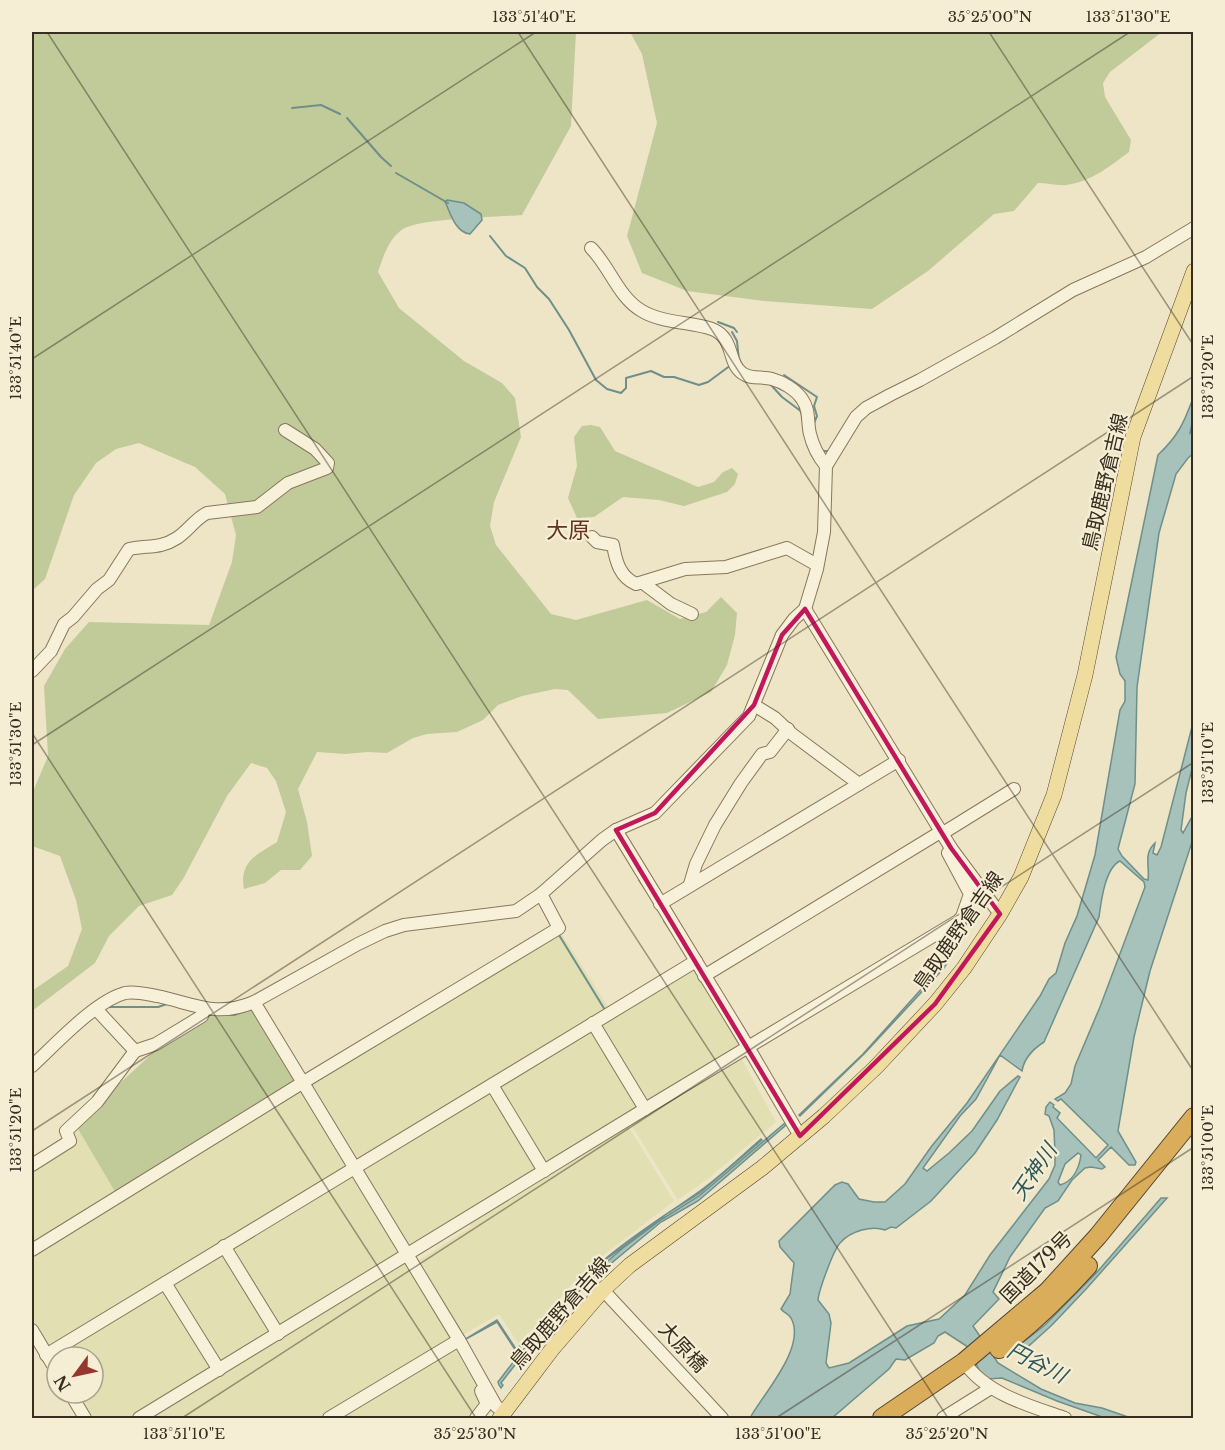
<svg xmlns="http://www.w3.org/2000/svg" width="1225" height="1450" viewBox="0 0 1225 1450" font-family="'Libre Baskerville','Noto Sans JP',serif">
	<style>
		.farmland { fill: #e2dfb3 }
		.green { fill: #c1cb9a }
		.water { fill: #a7c1bb; stroke: #6e8f8a; stroke-width: 1.5; fill-rule: evenodd }
		.lines { fill: none; stroke-linecap: round; stroke-linejoin: round }
		.stream { stroke: #6e8f8a; stroke-width: 2 }
		.minor-casing { stroke: #88775c; stroke-width: 14 }
		.major-casing { stroke: #564530; stroke-width: 16 }
		.highway-casing { stroke: #564530; stroke-width: 20 }
		.minor { stroke: #f8f1d9; stroke-width: 12 }
		.major { stroke: #efdd9f; stroke-width: 15 }
		.highway { stroke: #d9ad5a; stroke-width: 18 }
		.marked { fill: none; stroke: #c2185b; stroke-width: 4.5; stroke-linejoin: round }
		.ticks { fill: none; stroke: #382e1f; stroke-width: 1.5; stroke-opacity: 0.45 }
		.labels { text-anchor: middle; dominant-baseline: central; stroke-width: 4.5; stroke-linejoin: round; paint-order: stroke }
		.street-label { font-size: 20px; fill: #382e1f; stroke: #f5eed5 }
		.water-label { font-size: 21px; font-style: italic; fill: #2f5758; stroke: #f5eed5 }
		.quarter-label { font-size: 22px; fill: #643420; stroke: #f5eed5 }
		.neatline { fill: none; stroke: #382e1f; stroke-width: 2 }
		.ticks-label { font-size: 15px; text-anchor: middle; fill: #382e1f }
	</style>
	<rect width="100%" height="100%" fill="#ede5c6"/>
	<!-- farmland -->
	<g class="farmland">
		<path d="M559 930 610 1010 355 1164 308 1083 372 1045 374 1047 380 1044 379 1041Z"/>
		<path d="M693 966 741 1046 646 1106 596 1025Z"/>
		<path d="M593 1026 642 1109 544 1168 495 1086Z"/>
		<path d="M740 1056 776 1122 710 1177 678 1200 630 1123Z"/>
		<path d="M492 1088 541 1170 407 1248 359 1169Z"/>
		<path d="M302 1089 349 1166 50 1350 32 1326V1252Z"/>
		<path d="M628 1126 674 1201 600 1258 572 1284 539 1323 518 1343 499 1314 461 1336 416 1262 471 1227 469 1224 414 1259V1254Z"/>
		<path d="M77 1128 117 1195 32 1247V1167L72 1141 68 1132Z"/>
		<path d="M352 1172 402 1252 277 1330 228 1249Z"/>
		<path d="M224 1250 273 1330 218 1366 167 1284Z"/>
		<path d="M404 1260 455 1341 324 1418H142Z"/>
		<path d="M165 1286 215 1368 133 1418H88L73 1393H93V1357H57V1367L52 1354Z"/>
		<path d="M454 1347 483 1398 474 1418H332Z"/>
	</g>
	<!-- green -->
	<g class="green">
		<path d="M32 32H576L571 126 522 215C497 217 422 218 403 229 389 238 383 257 378 272L399 308 464 361 502 383 515 398 521 437 494 502 490 526 496 545 551 614 576 620 647 600 680 619 706 612 721 597 737 613 735 635 727 665 711 692 667 713 598 719 568 690 555 689 522 696 498 705 483 720 457 732 427 734 413 738 387 753 368 752 345 754 317 752 298 789 307 822 312 856 300 870H281L265 883 244 889C239 862 256 855 277 842L286 812 276 781 267 768 251 763 227 796 183 879 172 895 139 906 109 936 95 963 32 1011V991L68 966 82 929 76 900 60 856 32 846V794L48 756 44 686 65 649 89 622 209 625 232 562 236 535 225 494 195 467 139 443 116 449 96 463 74 495 45 579 32 591Z"/>
		<path d="M630 32H1162L1110 72 1103 83 1105 97 1131 140 1129 152C1110 166 1091 182 1066 185 1057 186 1047 183 1038 183L1014 211 994 214 928 271 872 309 764 301 687 291 642 273 627 236 657 123 642 54Z"/>
		<path d="M591 425 600 427 615 451 698 487 714 482 723 472 732 468 738 474 735 484 727 492 684 506 659 500 623 497 594 517 577 518 568 498 577 466 574 437 582 426Z"/>
		<path d="M254 1007 295 1080 117 1195 75 1124 167 1040 208 1013Z"/>
	</g>
	<!-- water -->
	<g class="water">
		<path d="M447 200 464 203 481 214 482 220 470 234C457 233 451 216 447 206L445 202Z"/>
		<path d="M1193 398V418L1190 433 1193 431V454L1188 458 1176 474 1159 533 1137 687 1135 784 1118 849 1122 856 1144 879 1148 880C1150 866 1143 854 1155 843L1153 853 1157 855 1161 847 1193 723V765L1186 793 1181 830 1183 833 1193 815V839L1150 971 1134 1037 1120 1119 1118 1131 1136 1162 1135 1165H1129L1111 1147 1098 1160 1105 1167 1102 1169 1091 1167 1085 1168 1072 1180 1058 1201 1045 1208 1010 1257 993 1292 999 1299 973 1326 998 1363 1041 1389 1075 1403 1102 1408 1131 1418H1105L1057 1401 1002 1378 987 1379 982 1376 968 1347 945 1332 938 1336 934 1343 905 1360 896 1359 889 1369 832 1418H750C763 1394 807 1347 791 1318 788 1313 784 1313 781 1309L790 1294 794 1263 780 1247 779 1241 835 1185 842 1182 848 1184 859 1199 874 1202H885L905 1184 931 1147 967 1103 1040 996 1049 979 1056 973 1065 943 1077 916 1095 855 1120 710 1125 701V681L1120 674 1116 657 1158 455C1178 436 1184 423 1193 398ZM1120 861 1144 882 1145 887 1100 1007 1075 1066 1071 1084 1065 1093 1055 1099 1058 1101 1061 1099 1108 1145 1096 1158 1057 1118 1060 1113 1053 1107 1054 1105 1050 1102 1046 1107 1045 1114 1049 1116 1054 1130 1055 1153V1165L1049 1179 990 1255 965 1295 939 1319 907 1326 849 1363 829 1368 826 1363 831 1323 829 1314 818 1300C819 1290 834 1248 841 1242 851 1231 872 1225 885 1230L891 1227 896 1228 931 1201 975 1153 997 1120 1020 1077 1018 1076 1000 1091 972 1131 949 1153 927 1171 923 1168 960 1116 976 1099 1000 1055 1022 1071C1024 1059 1033 1049 1044 1042L1099 917C1101 902 1105 868 1120 861ZM1078 1153 1081 1155C1079 1169 1074 1181 1060 1185L1058 1182 1065 1164Z"/>
		<path d="M975 897H977L959 943 944 968 864 1054 800 1116 799 1115 863 1054 942 966 952 950Z"/>
		<path d="M785 1123 786 1125 698 1201 661 1222 591 1280 570 1300 525 1352 501 1383 503 1385 501 1388 499 1385 498 1382 521 1352 546 1325 516 1351 497 1322 464 1340 497 1320 516 1349C549 1322 572 1288 604 1260 633 1235 666 1215 697 1193 720 1177 740 1157 761 1139L762 1140 700 1193 668 1213 604 1261 576 1288 552 1317 589 1277 623 1248 662 1219 699 1196Z"/>
		<path d="M1161 1198H1167L1087 1288 1052 1325 1022 1352 1018 1349 1017 1347 1045 1325 1098 1271Z"/>
	</g>
	<g class="lines">
		<!-- stream -->
		<g class="stream">
			<path d="M292 108 321 105 340 114"/>
			<path d="M347 118 381 157 391 166"/>
			<path d="M396 173 448 203"/>
			<path d="M490 236 506 256 525 268 537 287 549 299 569 330 596 380 607 389 621 393 626 388V378L651 371 664 377H674L699 385 708 382 731 365"/>
			<path d="M718 322 734 328 737 332"/>
			<path d="M732 332 737 341 739 361"/>
			<path d="M784 375 817 397 814 406 817 416 814 423"/>
			<path d="M771 385 782 397 802 412"/>
			<path d="M822 451H828"/>
			<path d="M639 880 646 890"/>
			<path d="M664 921 672 933"/>
			<path d="M559 935 605 1010"/>
			<path d="M108 1007H158L167 1004"/>
			<path d="M207 1015H234L252 1009"/>
		</g>
		<defs>
			<g id="minor">
				<path d="M591 248C610 267 618 297 642 311 662 323 691 322 712 329 735 338 727 362 742 373 751 380 762 376 772 379 783 382 796 390 802 399 810 410 807 422 810 434 813 447 818 456 826 466"/>
				<path d="M592 537 597 542 613 545C616 562 620 577 636 584L685 569 726 567 787 548 817 565"/>
				<path d="M643 583 671 604 692 614"/>
				<path d="M805 609 951 848 1000 914"/>
				<path d="M32 671 51 651 64 624 73 617 97 589 109 580 129 549C148 545 160 549 177 538 188 531 195 519 207 513L257 507 288 483 327 468 328 463 315 449 285 430"/>
				<path d="M754 705 775 718 792 734 859 784"/>
				<path d="M616 830 741 1035 800 1136"/>
				<path d="M943 833 1014 789"/>
				<path d="M690 884 696 864 715 825 741 783 762 754 770 752 788 729"/>
				<path d="M660 904 899 760"/>
				<path d="M704 976 942 831"/>
				<path d="M254 1002 459 1340 496 1406 505 1413"/>
				<path d="M96 1009 135 1051 156 1044 202 1016 204 1009"/>
				<path d="M593 1023 645 1109"/>
				<path d="M32 1066C55 1045 95 1001 125 993 135 991 146 994 157 996 195 1004 216 1018 254 1002L358 944 385 931 404 925 516 911 541 894 602 840 616 830 655 813 749 716 782 635 794 619 805 609 817 569 824 532 826 466 856 417 866 408 890 395 920 380 995 338 1073 290 1146 257 1194 228"/>
				<path d="M492 1085 544 1171"/>
				<path d="M32 1165 70 1141 66 1131 97 1102 135 1051"/>
				<path d="M224 1246 278 1334"/>
				<path d="M32 1250 302 1083 559 928 541 894"/>
				<path d="M165 1283 219 1370"/>
				<path d="M603 1290 722 1418"/>
				<path d="M32 1330 57 1372"/>
				<path d="M46 1355 696 961"/>
				<path d="M964 1362C986 1394 1030 1406 1065 1418"/>
				<path d="M70 1393 85 1418"/>
				<path d="M139 1418 645 1109 958 921 962 917 970 894 948 853 951 848"/>
				<path d="M329 1418 459 1340"/>
				<path d="M476 1418 487 1404 481 1391"/>
				<path d="M943 1418 991 1388"/>
			</g>
			<path id="major" d="M500 1418 553 1348 603 1290 630 1265 762 1168 824 1116 876 1067 935 1004 964 968 1000 914 1021 877 1054 795 1085 675 1133 437 1194 271"/>
			<g id="highway">
				<path d="M999 1349C1032 1324 1060 1297 1088 1266"/>
				<path d="M882 1418 964 1362 1048 1291 1098 1236 1194 1117"/>
			</g>
		</defs>
		<!-- minor casing -->
		<use href="#minor" class="minor-casing"/>
		<!-- major casing -->
		<use href="#major" class="major-casing"/>
		<!-- highway casing -->
		<use href="#highway" class="highway-casing"/>
		<!-- minor -->
		<use href="#minor" class="minor"/>
		<!-- major -->
		<use href="#major" class="major"/>
		<!-- highway -->
		<use href="#highway" class="highway"/>
	</g>
	<!-- marked area -->
	<path class="marked" d="M805 609 951 848 1000 914 935 1004 800 1136 616 830 655 813 754 705 782 635Z"/>
	<!-- ticks -->
	<path class="ticks" d="M47 32 948 1418M518 32 1194 1072M989 32 1194 346M32 359 536 32M32 733 476 1418M32 745 1130 32M32 1131 1194 376M182 1418 1194 762M776 1418 1194 1147"/>
	<g class="labels">
		<!-- street labels -->
		<g class="street-label">
			<text transform="translate(1105 482) rotate(-77)">鳥取鹿野倉吉線</text>
			<text transform="translate(958 931) rotate(-55)">鳥取鹿野倉吉線</text>
			<text transform="translate(1036 1267) rotate(-45)">国道179号</text>
			<text transform="translate(560 1313) rotate(-49)">鳥取鹿野倉吉線</text>
			<text transform="translate(683 1347) rotate(47)">大原橋</text>
		</g>
		<!-- water labels -->
		<g class="water-label">
			<text transform="translate(1034 1172) rotate(-56)">天神川</text>
			<text transform="translate(1037 1363) rotate(27)">円谷川</text>
		</g>
		<!-- quarter labels -->
		<g class="quarter-label">
			<text x="568" y="530">大原</text>
		</g>
	</g>
	<!-- border -->
	<rect width="1225" height="1450" fill="none" stroke="#f5eed5" stroke-width="66"/>
	<!-- north arrow -->
	<g transform="translate(75 1375) rotate(237)"><circle r="28" fill="#f5eed5" stroke="#a9a18c" stroke-width="1.5"/>
	<path d="M0-4.5L10 22L0 15L-10 22Z" fill="#95372e"/>
	<text y="-9" font-size="16" font-weight="bold" text-anchor="middle" fill="#382e1f">N</text>
	</g>
	<rect x="33" y="33" width="1159" height="1384" class="neatline"/>
	<g class="ticks-label">
		<text x="534" y="22">133°51'40"E</text>
		<text x="990" y="22">35°25'00"N</text>
		<text x="1128" y="22">133°51'30"E</text>
		<text transform="translate(16 358) rotate(-90)" y="5">133°51'40"E</text>
		<text transform="translate(1208 377) rotate(-90)" y="5">133°51'20"E</text>
		<text transform="translate(16 744) rotate(-90)" y="5">133°51'30"E</text>
		<text transform="translate(1208 763) rotate(-90)" y="5">133°51'10"E</text>
		<text transform="translate(16 1130) rotate(-90)" y="5">133°51'20"E</text>
		<text transform="translate(1208 1148) rotate(-90)" y="5">133°51'00"E</text>
		<text x="184" y="1439">133°51'10"E</text>
		<text x="475" y="1439">35°25'30"N</text>
		<text x="778" y="1439">133°51'00"E</text>
		<text x="947" y="1439">35°25'20"N</text>
	</g>
</svg>
